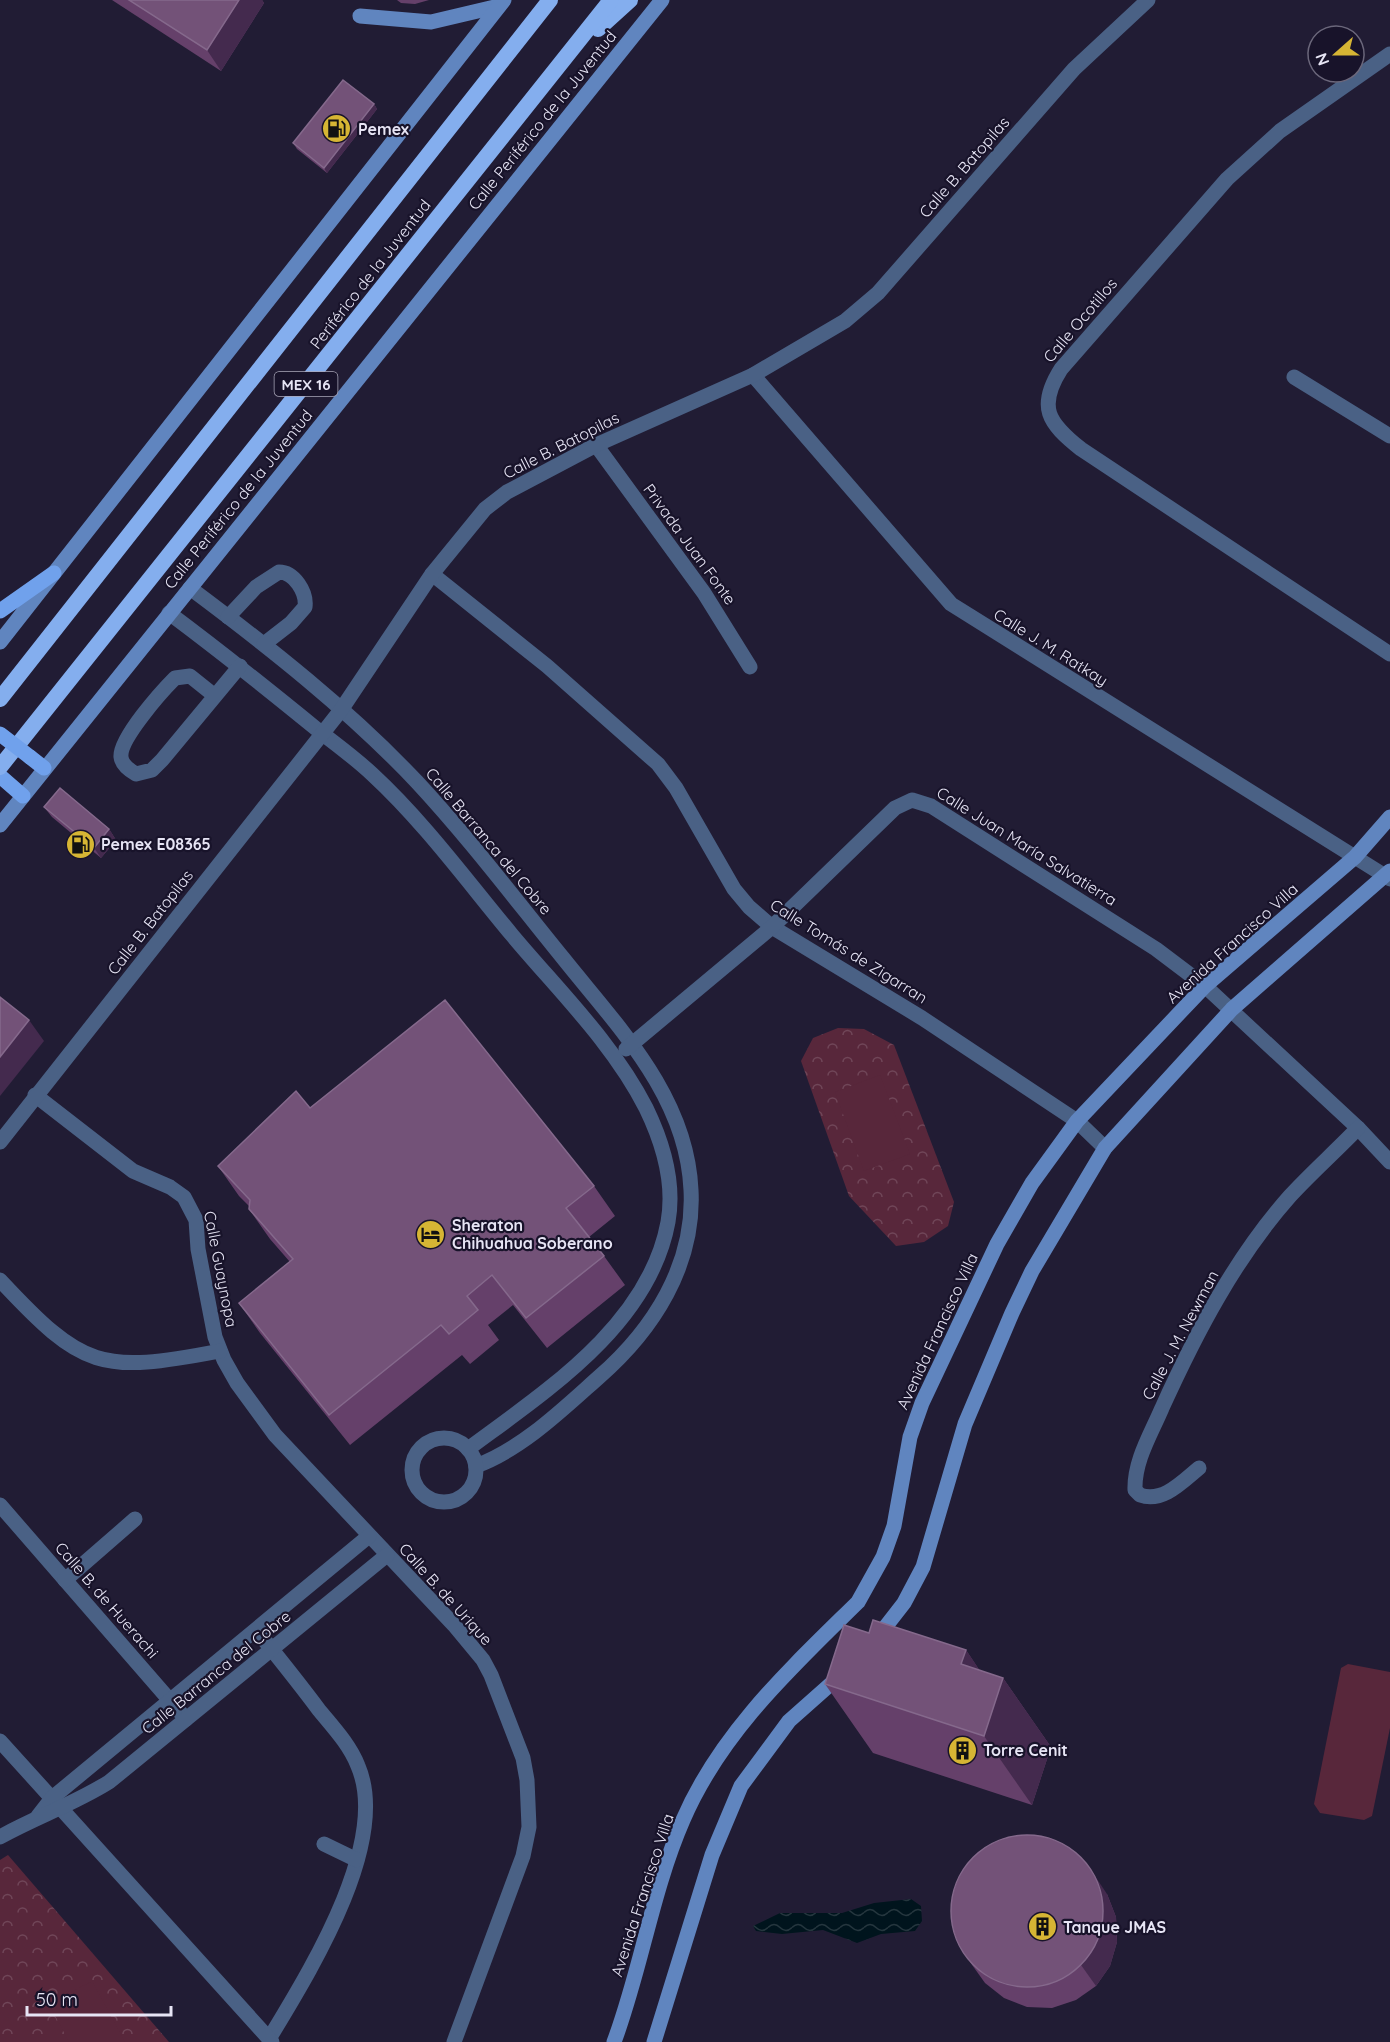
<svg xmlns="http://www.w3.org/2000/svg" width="1390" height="2042" viewBox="0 0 1390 2042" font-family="Quicksand,sans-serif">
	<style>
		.park { fill: url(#park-crowns) }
		.pitch { fill: #58273b }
		.water { fill: url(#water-waves) }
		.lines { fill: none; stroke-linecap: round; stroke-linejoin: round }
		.minor { stroke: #4a6185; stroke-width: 15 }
		.secondary { stroke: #6085bf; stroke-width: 15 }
		.primary { stroke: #70a1ec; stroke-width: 15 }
		.trunk { stroke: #84aeee; stroke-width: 16 }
		.primary-bridge { stroke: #70a1ec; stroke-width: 15 }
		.wall { fill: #65406a }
		.shaded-wall { fill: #442a4e }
		.building { fill: #735278; stroke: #85698c; stroke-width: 1.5 }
		.labels { text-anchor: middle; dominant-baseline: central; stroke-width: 4.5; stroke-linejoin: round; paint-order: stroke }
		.shield { fill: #18132a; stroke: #a9a6b8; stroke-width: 1.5 }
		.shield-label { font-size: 15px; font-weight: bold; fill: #e7e5f5 }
		.street-label { font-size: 16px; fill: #e7e5f5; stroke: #18132a }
		.poi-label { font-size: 16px; font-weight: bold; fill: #e7e5f5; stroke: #18132a; text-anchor: start }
	</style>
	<defs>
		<pattern id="park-crowns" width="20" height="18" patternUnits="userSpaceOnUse" patternTransform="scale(1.5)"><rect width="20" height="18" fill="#58273b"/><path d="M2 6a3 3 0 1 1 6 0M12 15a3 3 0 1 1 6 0" fill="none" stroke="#704658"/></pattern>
		<pattern id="water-waves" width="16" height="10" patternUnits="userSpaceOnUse" patternTransform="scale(1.5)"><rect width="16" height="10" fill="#00141d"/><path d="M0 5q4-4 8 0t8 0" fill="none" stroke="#25363e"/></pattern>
	</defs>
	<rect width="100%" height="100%" fill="#211c34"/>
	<!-- park -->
	<g class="park">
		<path d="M838 1028 864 1029 894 1045 954 1202 948 1226 924 1242 896 1246 849 1196 801 1061 813 1038Z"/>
		<path d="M8 1855 169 2042H0V1860Z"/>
	</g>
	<!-- pitch -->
	<g class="pitch">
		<path d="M880 1075 910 1154 864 1171 835 1092Z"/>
		<path d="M1348 1664 1390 1672V1728L1372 1816 1364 1820 1320 1813 1314 1804 1341 1668Z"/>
		<path d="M92 1981 125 2042H69L49 2004Z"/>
	</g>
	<!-- water -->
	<path class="water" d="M911 1899 921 1906 922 1921 915 1931 881 1934 857 1943 823 1930 782 1934 756 1931 753 1926 780 1913H842L874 1903Z"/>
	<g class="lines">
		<!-- minor -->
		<g class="minor">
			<path d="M1390 54 1280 131 1227 179 1061 369C1037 407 1048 423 1081 449L1390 654"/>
			<path d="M753 375 951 604 1390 879"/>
			<path d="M1294 377 1390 436"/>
			<path d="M596 445 704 593 750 667"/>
			<path d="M432 574 547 666 658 764 676 788 734 889 749 907 772 927 922 1018 1077 1121 1105 1148"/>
			<path d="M190 588C269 647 349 710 417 782 469 838 515 899 563 958 618 1027 687 1096 691 1190 695 1265 653 1330 599 1377 562 1410 522 1449 476 1466"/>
			<path d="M169 613C220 651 270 691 319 731 337 745 355 758 372 774 424 822 467 881 512 935 558 990 613 1043 646 1108 663 1143 675 1183 668 1222 649 1325 546 1391 468 1449"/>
			<path d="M228 617 256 587 279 572C294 572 307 592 305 607L291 623 264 644"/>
			<path d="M215 696 190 676 175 678C162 691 119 739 121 757 122 765 129 770 136 774L152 770 162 760 240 666"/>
			<path d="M626 1049 772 927 895 808 912 800 931 806 1156 949 1205 986 1358 1128 1390 1162"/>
			<path d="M35 1095 133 1171 170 1187 184 1197 196 1220 198 1249 215 1337 224 1360 237 1383 275 1435 454 1625 483 1660 491 1675 523 1758 527 1780 529 1827 523 1856 454 2042"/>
			<path d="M0 1142 341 710 432 574 485 509 507 492 596 445 753 375 845 321 878 293 1074 69 1148 0"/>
			<path d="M0 1280C83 1369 100 1374 220 1351"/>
			<circle cx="444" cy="1470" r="32"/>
			<path d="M1199 1468C1182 1482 1163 1503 1140 1495L1135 1490C1134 1461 1151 1434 1162 1408 1196 1333 1235 1258 1290 1196 1311 1173 1336 1151 1358 1128"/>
			<path d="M0 1505 186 1719"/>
			<path d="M65 1580 135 1519"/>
			<path d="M257 1631C278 1657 299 1683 319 1710 333 1727 350 1745 358 1766 391 1843 308 1974 269 2039"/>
			<path d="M0 1741 272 2042"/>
			<path d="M38 1816 52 1798 369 1536"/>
			<path d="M0 1837C36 1817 74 1804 109 1782L387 1555"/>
			<path d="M324 1844 357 1860"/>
		</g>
		<!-- secondary -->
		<g class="secondary">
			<path d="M360 16 431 22 499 6"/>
			<path d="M0 642 504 0"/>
			<path d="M0 825 662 0"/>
			<path d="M876 1639 904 1603 923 1567 965 1424 1012 1313 1032 1271 1105 1148 1232 1009 1390 871"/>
			<path d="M614 2042C641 1970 652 1891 683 1820 721 1732 791 1668 858 1602L883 1557 894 1526 910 1437 922 1403 997 1244 1032 1183 1077 1121 1205 986 1355 857 1390 817"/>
			<path d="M654 2042 712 1855 741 1786 789 1721 842 1674"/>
		</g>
		<!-- primary -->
		<g class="primary">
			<path d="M0 611 54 573"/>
			<path d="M30 757 44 768"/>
			<path d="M0 776 23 796"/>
		</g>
		<!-- trunk -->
		<g class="trunk">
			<path d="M598 29 630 0"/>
			<path d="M0 699 550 0"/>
			<path d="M0 767 611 0"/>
		</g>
		<!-- primary-bridge -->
		<path class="primary-bridge" d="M0 734 30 757"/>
	</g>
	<!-- wall -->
	<g class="wall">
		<path d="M112 0H262L264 3 221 71Z"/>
		<path d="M397 0H429L415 4 401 3Z"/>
		<path d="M374 104 377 109 327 173 297 149 293 143Z"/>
		<path d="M44 807 109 829 116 840 101 858 52 817Z"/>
		<path d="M310 1108 594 1186 615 1216 589 1237 604 1256 625 1285 547 1348 513 1305 488 1325 499 1340 470 1364 462 1355 350 1445 260 1333 239 1303 290 1262 270 1239 249 1209V1206L239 1196 218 1166Z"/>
		<path d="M869 1633 966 1650 980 1671 1003 1678 1051 1747 1032 1805 873 1753 825 1684Z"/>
		<path d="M1107 1894 1116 1917 1117 1942 1110 1966 1096 1986 1076 2000 1052 2008 1027 2007 1004 1998 985 1983 970 1962Z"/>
	</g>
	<!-- shaded-wall -->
	<g class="shaded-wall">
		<path d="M239 0H262L264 3 221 71 207 50Z"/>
		<path d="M374 104 377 109 327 173 324 168Z"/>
		<path d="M109 829 116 840 101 858 94 848Z"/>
		<path d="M29 1020 44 1041 0 1096V1057Z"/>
		<path d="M966 1650 997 1696 1003 1678 1051 1747 1032 1805 984 1736 961 1664Z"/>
		<path d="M1093 1873 1107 1894 1116 1917 1117 1942 1110 1966 1096 1986 1081 1965Z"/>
	</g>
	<!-- building -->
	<g class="building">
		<path d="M129 0H239L207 50Z"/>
		<path d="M343 80 374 104 324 168 293 143Z"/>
		<path d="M60 788 109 829 94 848 44 807Z"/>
		<path d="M0 997 29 1020 0 1057Z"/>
		<path d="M445 1000 594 1186 566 1208 604 1256 526 1318 492 1275 467 1296 478 1310 449 1334 441 1325 329 1415 239 1303 293 1259 249 1209 250 1200 218 1166 296 1091 310 1108Z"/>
		<path d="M873 1620 966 1650 961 1664 1003 1678 984 1736 825 1684 844 1625 869 1633Z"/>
		<circle cx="1027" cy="1911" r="76"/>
	</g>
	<!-- icons -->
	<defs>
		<symbol id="fuel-disc" viewBox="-11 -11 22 22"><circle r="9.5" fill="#d6b534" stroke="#18132a"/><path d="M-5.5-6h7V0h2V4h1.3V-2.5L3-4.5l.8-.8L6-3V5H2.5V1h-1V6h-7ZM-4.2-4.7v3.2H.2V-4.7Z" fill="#111"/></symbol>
		<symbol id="hotel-disc" viewBox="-11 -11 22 22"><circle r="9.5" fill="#d6b534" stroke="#18132a"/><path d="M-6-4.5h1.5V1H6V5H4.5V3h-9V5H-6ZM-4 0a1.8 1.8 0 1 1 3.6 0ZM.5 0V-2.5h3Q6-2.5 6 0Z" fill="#111"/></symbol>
		<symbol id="building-disc" viewBox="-11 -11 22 22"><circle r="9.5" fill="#d6b534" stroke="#18132a"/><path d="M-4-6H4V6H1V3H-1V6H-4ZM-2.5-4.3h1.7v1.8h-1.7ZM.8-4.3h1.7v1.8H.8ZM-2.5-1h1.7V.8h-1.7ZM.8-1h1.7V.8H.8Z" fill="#111"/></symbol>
	</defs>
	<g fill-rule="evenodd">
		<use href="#fuel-disc" x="320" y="112" width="33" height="33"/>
		<use href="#fuel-disc" x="64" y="828" width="33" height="33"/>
		<use href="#hotel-disc" x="414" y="1218" width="33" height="33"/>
		<use href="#building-disc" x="946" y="1734" width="33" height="33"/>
		<use href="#building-disc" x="1026" y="1910" width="33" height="33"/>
	</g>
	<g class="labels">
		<!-- shield labels -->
		<rect class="shield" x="274.5" y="372" width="63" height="24" rx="4.5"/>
		<g class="shield-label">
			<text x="306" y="384">MEX 16</text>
		</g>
		<!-- street labels -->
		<g class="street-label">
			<text transform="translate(542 120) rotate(-51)">Calle Periférico de la Juventud</text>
			<text transform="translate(964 167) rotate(-49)">Calle B. Batopilas</text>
			<text transform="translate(370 274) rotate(-52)">Periférico de la Juventud</text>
			<text transform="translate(1080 320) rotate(-50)">Calle Ocotillos</text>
			<text transform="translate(561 445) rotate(-27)">Calle B. Batopilas</text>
			<text transform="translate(238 499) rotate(-51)">Calle Periférico de la Juventud</text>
			<text transform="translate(690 544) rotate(54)">Privada Juan Fonte</text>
			<text transform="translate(1051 647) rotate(32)">Calle J. M. Ratkay</text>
			<text transform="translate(489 841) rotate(50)">Calle Barranca del Cobre</text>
			<text transform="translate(1027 846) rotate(32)">Calle Juan María Salvatierra</text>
			<text transform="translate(150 922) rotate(-52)">Calle B. Batopilas</text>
			<text transform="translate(1232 943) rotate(-42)">Avenida Francisco Villa</text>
			<text transform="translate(849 951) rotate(32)">Calle Tomás de Zigarran</text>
			<text transform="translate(221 1269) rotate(79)">Calle Guaynopa</text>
			<text transform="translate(937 1331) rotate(-65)">Avenida Francisco Villa</text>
			<text transform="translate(1180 1335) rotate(-62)">Calle J. M. Newman</text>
			<text transform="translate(446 1594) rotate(48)">Calle B. de Urique</text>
			<text transform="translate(107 1600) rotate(49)">Calle B. de Huerachi</text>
			<text transform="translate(216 1672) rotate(-39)">Calle Barranca del Cobre</text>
			<text transform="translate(642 1895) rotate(-72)">Avenida Francisco Villa</text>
		</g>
		<!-- poi labels -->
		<g class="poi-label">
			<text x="358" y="129">Pemex</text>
			<text x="101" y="844">Pemex E08365</text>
			<text x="452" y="1225">Sheraton<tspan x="452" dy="18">Chihuahua Soberano</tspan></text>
			<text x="983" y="1750">Torre Cenit</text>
			<text x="1063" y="1927">Tanque JMAS</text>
		</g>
	</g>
	<!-- north arrow -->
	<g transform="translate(1336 54) rotate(249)"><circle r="28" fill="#18132a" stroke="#6b677b" stroke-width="1.5"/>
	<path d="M0-4.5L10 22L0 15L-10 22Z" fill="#d6b534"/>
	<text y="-9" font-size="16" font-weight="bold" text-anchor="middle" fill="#e7e5f5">N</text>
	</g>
	<!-- scale -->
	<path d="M27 2006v9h144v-9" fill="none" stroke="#e7e5f5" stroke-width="3"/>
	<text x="36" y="2006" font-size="18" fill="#e7e5f5" stroke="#18132a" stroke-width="4.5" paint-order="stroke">50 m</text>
</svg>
